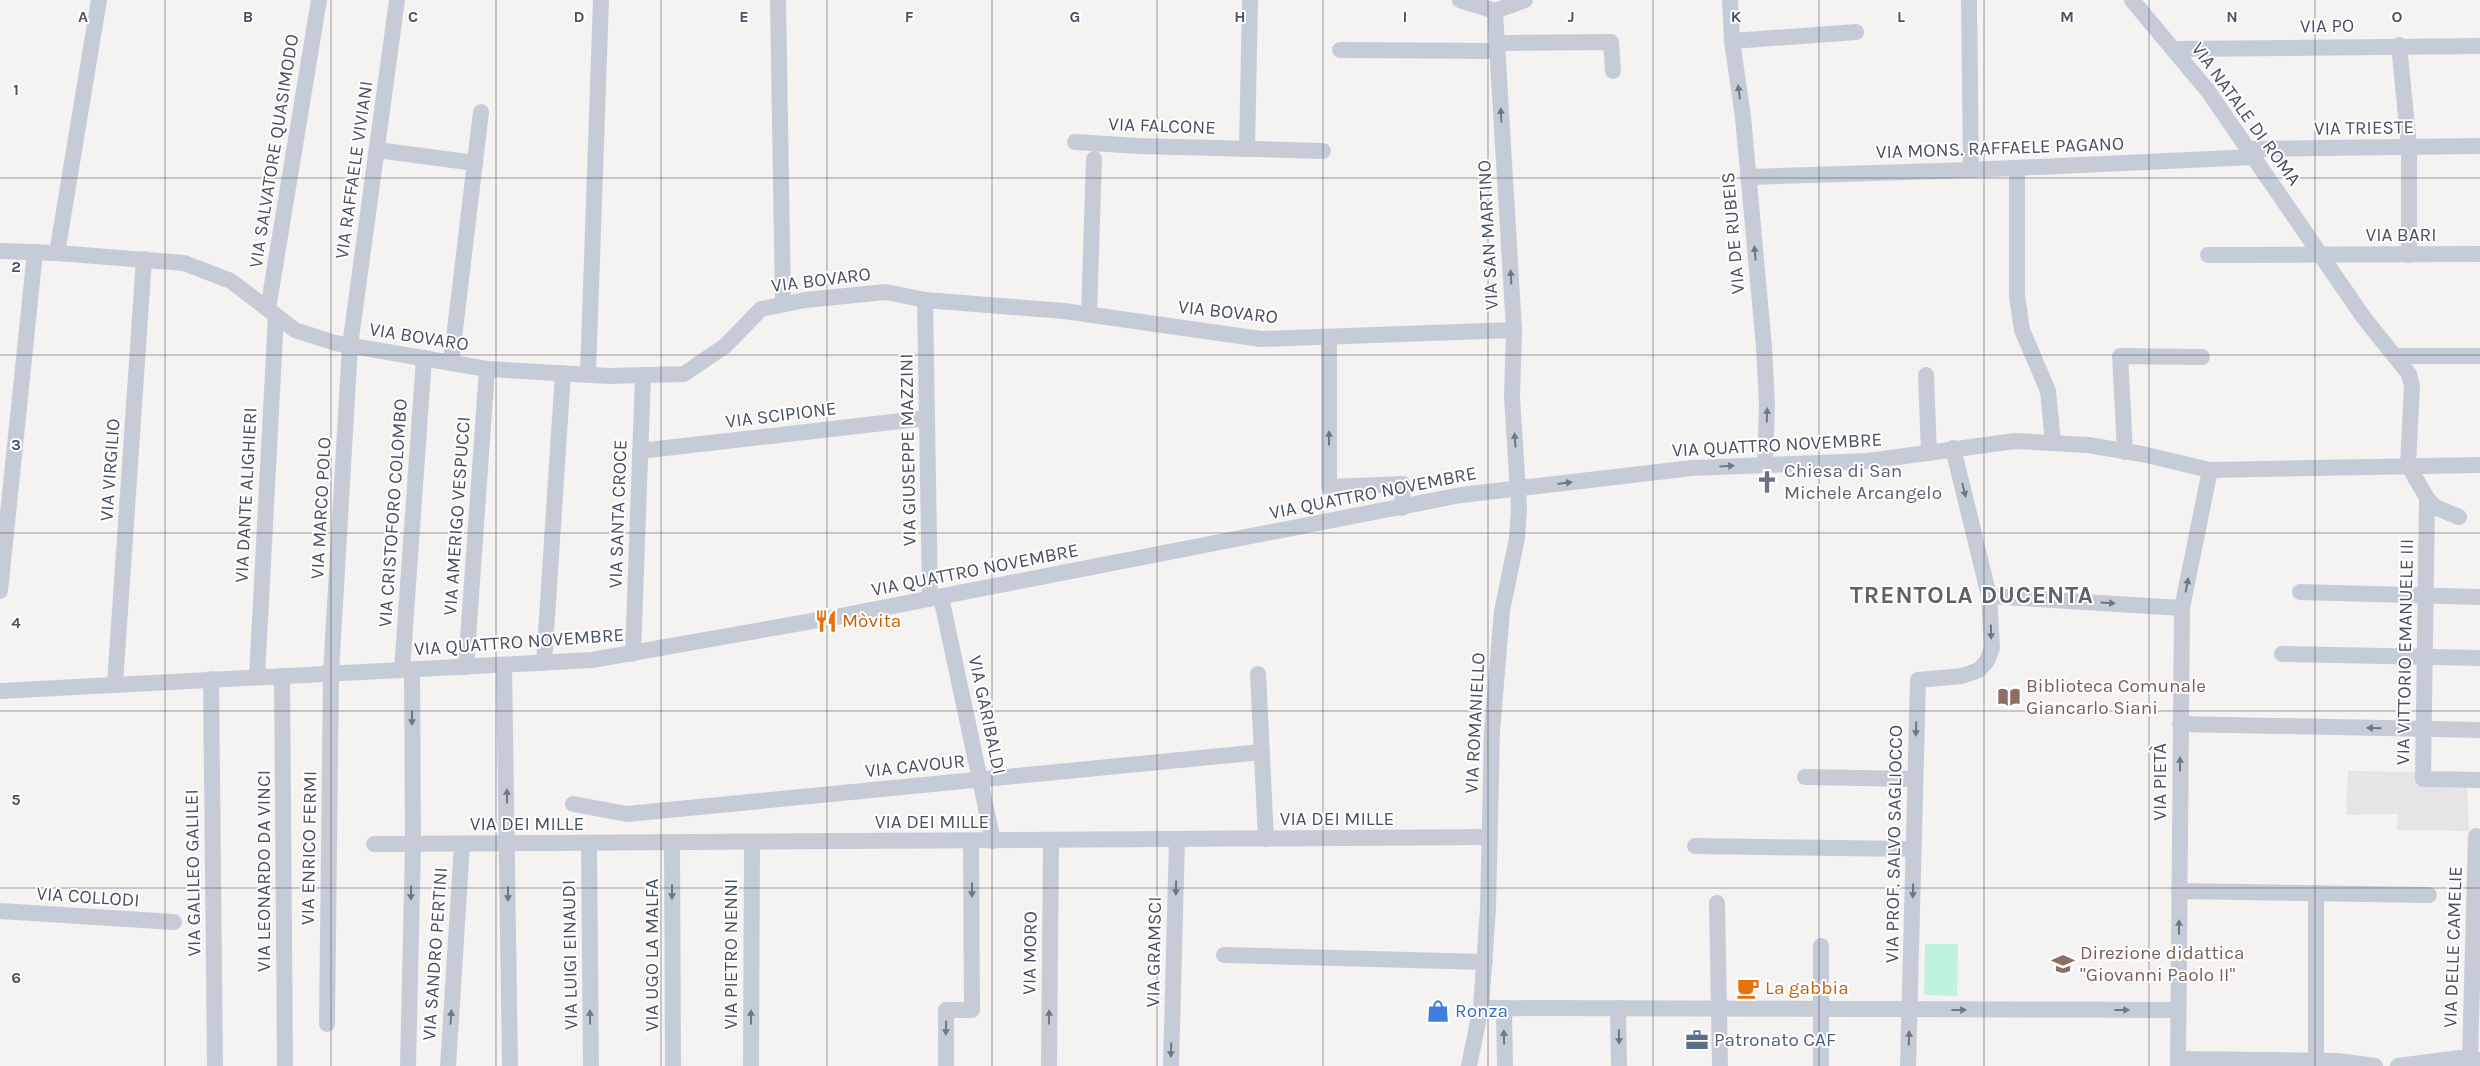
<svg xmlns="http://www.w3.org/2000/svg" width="2480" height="1066" viewBox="0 0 2480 1066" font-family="Karla,sans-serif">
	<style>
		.education { fill: #e6e4e4 }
		.green { fill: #c0f3db }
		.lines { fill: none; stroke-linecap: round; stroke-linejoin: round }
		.minor { stroke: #c6ccd7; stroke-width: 16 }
		.oneway { fill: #6e7784 }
		.grid { fill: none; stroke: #495261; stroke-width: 1; stroke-opacity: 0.55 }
		.labels { text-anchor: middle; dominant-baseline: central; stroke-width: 4; stroke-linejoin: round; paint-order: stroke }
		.street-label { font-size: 19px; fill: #495261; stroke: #fff }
		.worship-label { font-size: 19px; fill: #5b616d; stroke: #fff; text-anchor: start }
		.food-label { font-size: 19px; fill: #c56008; stroke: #fff; text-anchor: start }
		.education-label { font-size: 19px; fill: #785e54; stroke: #fff; text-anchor: start }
		.shop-label { font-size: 19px; fill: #366cbe; stroke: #fff; text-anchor: start }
		.service-label { font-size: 19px; fill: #4e5e75; stroke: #fff; text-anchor: start }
		.district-label { font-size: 24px; font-weight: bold; letter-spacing: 1px; fill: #5e6168; stroke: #fff }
		.grid-label { font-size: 16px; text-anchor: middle; font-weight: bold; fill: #495261; stroke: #fff; stroke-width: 4; stroke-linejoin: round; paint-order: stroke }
	</style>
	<rect width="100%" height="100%" fill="#f5f3f2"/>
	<!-- education -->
	<path class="education" d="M2348 771 2415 772 2416 785 2467 786 2469 831 2397 830 2398 814 2346 815Z"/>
	<!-- green -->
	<path class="green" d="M1925 944H1958L1957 996 1924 995Z"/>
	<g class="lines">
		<!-- minor -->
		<g class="minor">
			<path d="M778 0 783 304"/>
			<path d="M1460 0 1495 11"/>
			<path d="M1730 0 1732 41 1743 117 1764 347 1767 405 1765 464"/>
			<path d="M1969 0 1971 170"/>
			<path d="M2132 0 2208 91 2364 318 2409 374 2412 386 2408 465"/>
			<path d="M1495 11 1525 0"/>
			<path d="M1732 41 1856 32"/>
			<path d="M1497 43 1611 42 1613 71"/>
			<path d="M2399 45 2409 147V255"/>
			<path d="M2174 49 2480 46"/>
			<path d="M1340 50 1497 51"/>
			<path d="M1075 142 1138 146 1323 151"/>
			<path d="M1247 149 1250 0"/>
			<path d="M2249 149 2480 146"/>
			<path d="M377 150 475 163"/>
			<path d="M2017 168V296L2022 330 2048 391 2053 442"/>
			<path d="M1748 177 1971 170 2254 157"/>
			<path d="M0 251 57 253 184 263 231 281 295 330 335 343 487 369 609 376 684 374 725 346 761 309 805 300 886 292 925 300 1064 311 1261 339 1514 330"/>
			<path d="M57 253 99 0"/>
			<path d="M2208 255 2480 254"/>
			<path d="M925 300 930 599"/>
			<path d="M268 309 319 0"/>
			<path d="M1089 314 1094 159"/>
			<path d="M1329 337V487L1403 484 1402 508"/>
			<path d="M2395 356H2480"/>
			<path d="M451 363 481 112"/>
			<path d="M588 374 601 0"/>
			<path d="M1926 375 1929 453"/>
			<path d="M640 451 927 418"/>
			<path d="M2125 452 2120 356 2202 357"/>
			<path d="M2408 465 2427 498 2423 779 2480 780"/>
			<path d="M2427 498 2435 507 2459 517"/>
			<path d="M0 591 35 252"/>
			<path d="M2300 592 2480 597"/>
			<path d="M1989 596 2182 608"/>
			<path d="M941 597 993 841"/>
			<path d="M633 654 643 375"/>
			<path d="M2282 654 2480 658"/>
			<path d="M544 663 563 373"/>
			<path d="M504 665 510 1066"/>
			<path d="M466 667 487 369"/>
			<path d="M402 670 424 358"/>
			<path d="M1258 674 1266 839"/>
			<path d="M282 676 285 1066"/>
			<path d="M257 677 276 316"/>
			<path d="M211 679 215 1066"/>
			<path d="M115 684 144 259"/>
			<path d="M0 691 592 660 841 616 1461 495 1692 468 1868 461 2015 441 2088 445 2142 454 2210 470 2480 465"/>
			<path d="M2180 724 2480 730"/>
			<path d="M1805 777 1914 779"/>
			<path d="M573 804 627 814 1262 752"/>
			<path d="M374 844 1490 837"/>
			<path d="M589 844 591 1066"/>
			<path d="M672 844 673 1066"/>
			<path d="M1695 846 1913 849"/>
			<path d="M2179 891 2429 895"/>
			<path d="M2316 893V1061"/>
			<path d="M1717 903 1720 1066"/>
			<path d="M0 911 174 922"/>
			<path d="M1224 955 1485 962"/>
			<path d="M1481 1008 2178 1010"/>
			<path d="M1504 1008 1505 1066"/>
			<path d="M1618 1008 1619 1066"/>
			<path d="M327 1024 331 673 350 346 397 0"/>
			<path d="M2178 1059 2338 1061 2375 1066"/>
			<path d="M2470 1059 2476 836"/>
			<path d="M408 1066 413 845 412 670"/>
			<path d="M448 1066 462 844"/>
			<path d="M751 1066 752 843"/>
			<path d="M946 1066V1010H972L971 841"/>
			<path d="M1049 1066 1051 841"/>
			<path d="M1171 1066 1177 839"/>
			<path d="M1469 1066 1481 1007 1488 909 1492 731 1502 611 1517 538 1519 508 1512 398 1514 330 1495 11"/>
			<path d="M1821 1066V946"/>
			<path d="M1908 1066 1918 680 1962 676 1979 670 1987 661 1992 648 1989 596 1953 448"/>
			<path d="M2178 1066 2182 608 2210 470"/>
			<path d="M2398 1066 2459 1058 2480 1060"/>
		</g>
	</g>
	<!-- one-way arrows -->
	<defs><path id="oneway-solid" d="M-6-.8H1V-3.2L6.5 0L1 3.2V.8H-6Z" transform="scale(1.25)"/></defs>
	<g class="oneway">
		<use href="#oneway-solid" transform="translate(1739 92) rotate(-98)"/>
		<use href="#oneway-solid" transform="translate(1501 115) rotate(-93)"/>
		<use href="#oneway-solid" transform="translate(1755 253) rotate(-95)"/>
		<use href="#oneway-solid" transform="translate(1511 277) rotate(-93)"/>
		<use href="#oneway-solid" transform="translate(1767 415) rotate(-88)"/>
		<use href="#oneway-solid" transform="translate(1329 438) rotate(-90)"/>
		<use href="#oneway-solid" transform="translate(1515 440) rotate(-94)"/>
		<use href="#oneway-solid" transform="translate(1727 466) rotate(-3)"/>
		<use href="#oneway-solid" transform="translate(1565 483) rotate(-7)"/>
		<use href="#oneway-solid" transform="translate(1964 490) rotate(76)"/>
		<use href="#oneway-solid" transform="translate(2187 585) rotate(-79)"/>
		<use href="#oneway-solid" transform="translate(2108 603) rotate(3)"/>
		<use href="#oneway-solid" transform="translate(1991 632) rotate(89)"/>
		<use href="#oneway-solid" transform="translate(412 718) rotate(90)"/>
		<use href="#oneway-solid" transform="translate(2374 728) rotate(-179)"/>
		<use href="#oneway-solid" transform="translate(1916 729) rotate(92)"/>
		<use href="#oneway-solid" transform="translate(2180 764) rotate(-90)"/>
		<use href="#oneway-solid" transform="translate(507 796) rotate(-91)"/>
		<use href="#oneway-solid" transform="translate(1176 888) rotate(91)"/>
		<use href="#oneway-solid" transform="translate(972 890) rotate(90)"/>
		<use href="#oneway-solid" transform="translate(1913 891) rotate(91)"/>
		<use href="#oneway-solid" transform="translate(672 892) rotate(90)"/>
		<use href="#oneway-solid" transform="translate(411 893) rotate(91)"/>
		<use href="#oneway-solid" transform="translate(508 894) rotate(90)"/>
		<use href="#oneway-solid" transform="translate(2179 927) rotate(-90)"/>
		<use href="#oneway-solid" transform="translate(1959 1010)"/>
		<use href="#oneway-solid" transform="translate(2122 1010)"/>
		<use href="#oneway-solid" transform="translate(451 1017) rotate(-86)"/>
		<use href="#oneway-solid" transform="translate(590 1017) rotate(-91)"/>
		<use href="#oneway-solid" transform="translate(751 1017) rotate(-90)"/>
		<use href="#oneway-solid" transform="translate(1049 1017) rotate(-89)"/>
		<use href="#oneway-solid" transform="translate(946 1028) rotate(91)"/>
		<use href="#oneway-solid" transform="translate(1504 1037) rotate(-91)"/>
		<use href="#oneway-solid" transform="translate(1619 1037) rotate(89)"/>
		<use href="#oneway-solid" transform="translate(1909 1038) rotate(-88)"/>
		<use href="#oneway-solid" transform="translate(1171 1050) rotate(92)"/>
	</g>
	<!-- grid -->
	<path class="grid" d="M165 0V1066M331 0V1066M496 0V1066M661 0V1066M827 0V1066M992 0V1066M1157 0V1066M1323 0V1066M1488 0V1066M1653 0V1066M1819 0V1066M1984 0V1066M2149 0V1066M2315 0V1066M0 178H2480M0 355H2480M0 533H2480M0 711H2480M0 888H2480"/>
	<!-- icons -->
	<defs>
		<symbol id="church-bare" viewBox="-9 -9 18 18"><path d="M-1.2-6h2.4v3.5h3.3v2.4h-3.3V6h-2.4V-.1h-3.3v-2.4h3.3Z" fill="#6b7280" stroke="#fff" stroke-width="2.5" paint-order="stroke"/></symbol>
		<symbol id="restaurant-bare" viewBox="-9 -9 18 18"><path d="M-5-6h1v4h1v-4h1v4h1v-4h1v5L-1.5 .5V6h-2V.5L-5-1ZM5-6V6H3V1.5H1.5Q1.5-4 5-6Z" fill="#e8710a" stroke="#fff" stroke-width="2.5" paint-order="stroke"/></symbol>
		<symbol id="library-bare" viewBox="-9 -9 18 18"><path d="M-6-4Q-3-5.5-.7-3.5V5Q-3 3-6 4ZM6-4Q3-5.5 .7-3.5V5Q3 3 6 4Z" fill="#8d6e63" stroke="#fff" stroke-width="2.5" paint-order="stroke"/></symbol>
		<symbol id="school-bare" viewBox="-9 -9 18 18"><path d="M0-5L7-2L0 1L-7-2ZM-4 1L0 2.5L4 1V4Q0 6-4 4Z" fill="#8d6e63" stroke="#fff" stroke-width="2.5" paint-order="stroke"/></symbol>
		<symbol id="cafe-bare" viewBox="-9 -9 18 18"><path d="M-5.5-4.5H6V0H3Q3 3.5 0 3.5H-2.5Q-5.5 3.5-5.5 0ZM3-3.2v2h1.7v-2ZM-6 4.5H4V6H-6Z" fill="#e8710a" stroke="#fff" stroke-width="2.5" paint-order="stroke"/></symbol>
		<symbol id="shop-bare" viewBox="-9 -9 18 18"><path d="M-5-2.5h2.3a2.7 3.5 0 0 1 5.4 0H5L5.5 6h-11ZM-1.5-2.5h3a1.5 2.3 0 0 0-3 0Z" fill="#3f7fe0" stroke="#fff" stroke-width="2.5" paint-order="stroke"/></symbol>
		<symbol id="office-bare" viewBox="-9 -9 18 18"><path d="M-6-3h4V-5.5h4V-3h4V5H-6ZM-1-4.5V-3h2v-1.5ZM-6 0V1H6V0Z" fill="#5c6f8a" stroke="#fff" stroke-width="2.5" paint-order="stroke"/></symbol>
	</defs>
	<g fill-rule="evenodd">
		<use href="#church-bare" x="1751" y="466" width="32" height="32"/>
		<use href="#restaurant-bare" x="810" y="605" width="32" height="32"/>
		<use href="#library-bare" x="1993" y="681" width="32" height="32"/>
		<use href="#school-bare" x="2047" y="948" width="32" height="32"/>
		<use href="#cafe-bare" x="1732" y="972" width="32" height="32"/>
		<use href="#shop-bare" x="1422" y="995" width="32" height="32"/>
		<use href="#office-bare" x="1681" y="1024" width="32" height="32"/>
	</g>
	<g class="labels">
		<!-- street labels -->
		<g class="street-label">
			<text transform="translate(2327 26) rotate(-1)">VIA PO</text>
			<text transform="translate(2246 114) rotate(54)">VIA NATALE DI ROMA</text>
			<text transform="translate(1162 126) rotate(2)">VIA FALCONE</text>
			<text transform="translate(2364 128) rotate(-1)">VIA TRIESTE</text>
			<text transform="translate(2000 148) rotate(-2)">VIA MONS. RAFFAELE PAGANO</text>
			<text transform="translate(274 151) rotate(-81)">VIA SALVATORE QUASIMODO</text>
			<text transform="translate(354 170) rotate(-82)">VIA RAFFAELE VIVIANI</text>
			<text transform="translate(1733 233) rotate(-95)">VIA DE RUBEIS</text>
			<text transform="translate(1488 235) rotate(-93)">VIA SAN MARTINO</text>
			<text x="2401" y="235">VIA BARI</text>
			<text transform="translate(821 280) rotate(-7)">VIA BOVARO</text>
			<text transform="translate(1228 312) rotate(6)">VIA BOVARO</text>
			<text transform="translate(419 337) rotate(9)">VIA BOVARO</text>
			<text transform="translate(781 415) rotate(-7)">VIA SCIPIONE</text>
			<text transform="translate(1777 445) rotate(-3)">VIA QUATTRO NOVEMBRE</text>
			<text transform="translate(908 450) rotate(-91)">VIA GIUSEPPE MAZZINI</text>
			<text transform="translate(110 470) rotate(-86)">VIA VIRGILIO</text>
			<text transform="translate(1373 493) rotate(-11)">VIA QUATTRO NOVEMBRE</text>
			<text transform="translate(246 495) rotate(-87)">VIA DANTE ALIGHIERI</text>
			<text transform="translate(321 508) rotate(-87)">VIA MARCO POLO</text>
			<text transform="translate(393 513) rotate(-86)">VIA CRISTOFORO COLOMBO</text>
			<text transform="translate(618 514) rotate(-88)">VIA SANTA CROCE</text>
			<text transform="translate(457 516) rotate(-86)">VIA AMERIGO VESPUCCI</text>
			<text transform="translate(975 570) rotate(-11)">VIA QUATTRO NOVEMBRE</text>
			<text transform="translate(519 642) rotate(-4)">VIA QUATTRO NOVEMBRE</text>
			<text transform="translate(2405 652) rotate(-89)">VIA VITTORIO EMANUELE III</text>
			<text transform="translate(987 715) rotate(78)">VIA GARIBALDI</text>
			<text transform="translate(1475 723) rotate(-87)">VIA ROMANIELLO</text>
			<text transform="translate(915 766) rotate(-6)">VIA CAVOUR</text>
			<text transform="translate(2160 782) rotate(-90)">VIA PIETÀ</text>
			<text x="1337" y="819">VIA DEI MILLE</text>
			<text x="932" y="822">VIA DEI MILLE</text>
			<text x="527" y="824">VIA DEI MILLE</text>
			<text transform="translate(1894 844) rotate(-89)">VIA PROF. SALVO SAGLIOCCO</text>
			<text transform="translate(309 848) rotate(-89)">VIA ENRICO FERMI</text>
			<text transform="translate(264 871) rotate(-90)">VIA LEONARDO DA VINCI</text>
			<text transform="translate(193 873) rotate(-91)">VIA GALILEO GALILEI</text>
			<text transform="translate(88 897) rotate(4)">VIA COLLODI</text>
			<text transform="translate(2453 947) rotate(-88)">VIA DELLE CAMELIE</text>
			<text transform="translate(1154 952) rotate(-89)">VIA GRAMSCI</text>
			<text transform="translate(1030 953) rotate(-89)">VIA MORO</text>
			<text transform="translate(435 954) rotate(-86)">VIA SANDRO PERTINI</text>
			<text transform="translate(731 954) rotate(-90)">VIA PIETRO NENNI</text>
			<text transform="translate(570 955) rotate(-91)">VIA LUIGI EINAUDI</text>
			<text transform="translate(652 955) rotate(-90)">VIA UGO LA MALFA</text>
		</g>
		<!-- worship labels -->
		<g class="worship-label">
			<text x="1784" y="471">Chiesa di San<tspan x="1784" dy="22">Michele Arcangelo</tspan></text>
		</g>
		<!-- food labels -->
		<g class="food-label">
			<text x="842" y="621">Mòvita</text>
			<text x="1765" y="988">La gabbia</text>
		</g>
		<!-- education labels -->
		<g class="education-label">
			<text x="2026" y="686">Biblioteca Comunale<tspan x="2026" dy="22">Giancarlo Siani</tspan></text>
			<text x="2080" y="953">Direzione didattica<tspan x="2080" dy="22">"Giovanni Paolo II"</tspan></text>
		</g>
		<!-- shop labels -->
		<g class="shop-label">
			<text x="1455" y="1011">Ronza</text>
		</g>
		<!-- service labels -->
		<g class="service-label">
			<text x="1714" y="1040">Patronato CAF</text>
		</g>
		<!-- district labels -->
		<g class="district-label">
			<text x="1972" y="595">TRENTOLA DUCENTA</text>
		</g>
	</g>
	<g class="grid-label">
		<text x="83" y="22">A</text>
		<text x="248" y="22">B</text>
		<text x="413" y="22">C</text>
		<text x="579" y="22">D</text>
		<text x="744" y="22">E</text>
		<text x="909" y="22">F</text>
		<text x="1075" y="22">G</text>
		<text x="1240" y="22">H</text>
		<text x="1405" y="22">I</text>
		<text x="1571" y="22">J</text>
		<text x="1736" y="22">K</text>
		<text x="1901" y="22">L</text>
		<text x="2067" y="22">M</text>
		<text x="2232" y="22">N</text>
		<text x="2397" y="22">O</text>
		<text x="16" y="95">1</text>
		<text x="16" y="272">2</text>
		<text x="16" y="450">3</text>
		<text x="16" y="628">4</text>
		<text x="16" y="805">5</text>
		<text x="16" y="983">6</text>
	</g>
</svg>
